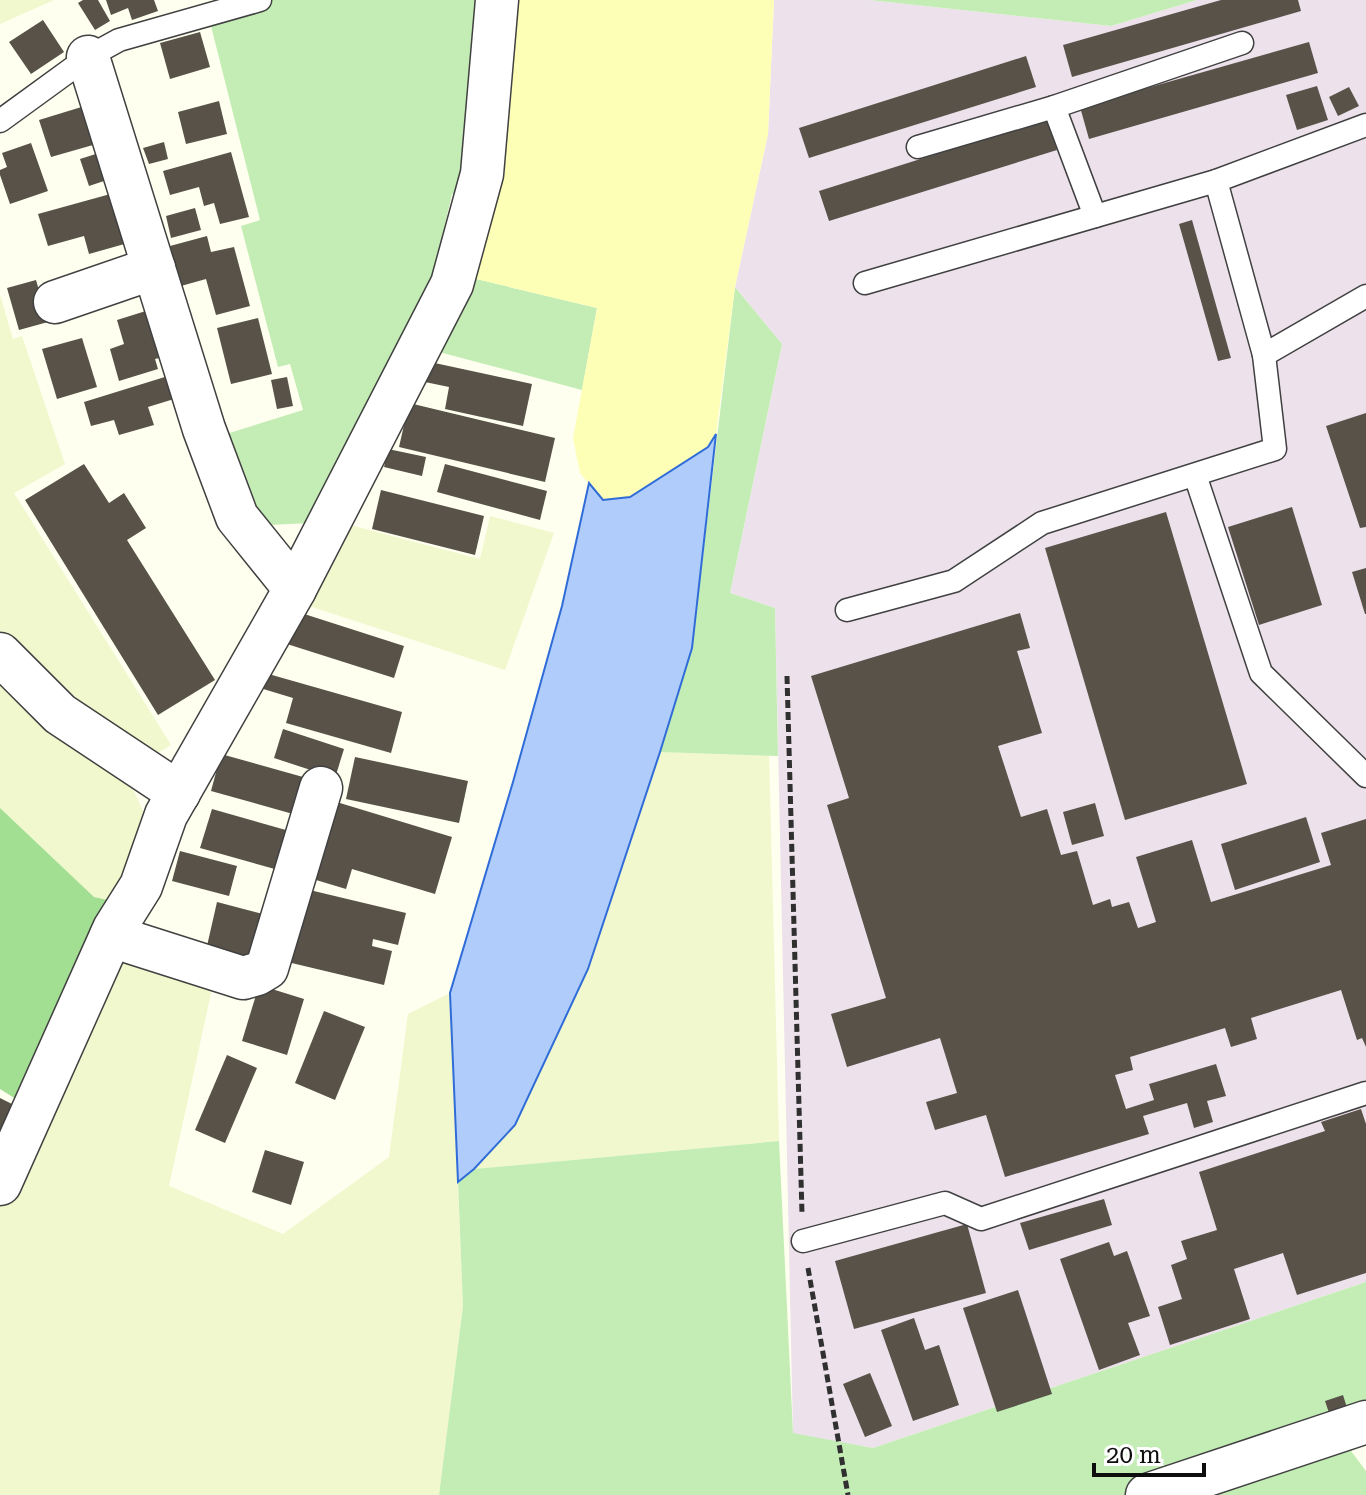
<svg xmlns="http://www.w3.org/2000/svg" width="1366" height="1495" viewBox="0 0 1366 1495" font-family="'Roboto Serif',serif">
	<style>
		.industrial { fill: #ede2ec }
		.farmland { fill: #f1f8cd }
		.green { fill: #c4edb5 }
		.forest { fill: #a3df93 }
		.sand { fill: #fdffb7 }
		.water { fill: #afccfb; stroke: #306cd8; stroke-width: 2 }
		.building { fill: #585249 }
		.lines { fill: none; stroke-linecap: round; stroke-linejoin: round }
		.service-casing { stroke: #414141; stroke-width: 25 }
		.minor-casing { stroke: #414141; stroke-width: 45 }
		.path { stroke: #303030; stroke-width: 5; stroke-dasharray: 8 4; stroke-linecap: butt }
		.service { stroke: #fff; stroke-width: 22 }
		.minor { stroke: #fff; stroke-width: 42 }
	</style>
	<rect width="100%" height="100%" fill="#feffef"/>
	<!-- industrial -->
	<path class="industrial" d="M774 0H869L1111 26 1197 0H1366V1282L873 1448 793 1434 775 608 730 593 782 344 735 287 768 134Z"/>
	<!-- farmland -->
	<g class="farmland">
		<path d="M0 0H54L0 24Z"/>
		<path d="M0 295 13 339 22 336 65 464 14 493 171 745 150 758 87 707 0 631Z"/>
		<path d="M490 516 554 533 505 670 297 602 346 524 480 559Z"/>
		<path d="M0 678 131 784 150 828 117 902 94 897 0 808Z"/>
		<path d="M660 752 769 753 779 1141 474 1169 515 1125 588 969Z"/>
		<path d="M111 943 215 975 169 1186 283 1234 389 1157 408 1014 450 993 463 1306 439 1495H0V1201Z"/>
	</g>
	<!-- green -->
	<g class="green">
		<path d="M233 0H508L491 192 452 194 430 288 309 523 270 525 253 513 223 435 303 410 290 364 278 367 241 226 260 220 211 26 239 18Z"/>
		<path d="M869 0H1197L1111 26Z"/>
		<path d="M472 278 597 308 582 390 439 352Z"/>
		<path d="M735 287 782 344 730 593 775 608 778 756 660 752 692 648Z"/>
		<path d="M779 1141 793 1433 873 1448 1366 1282V1444L1351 1451 1366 1471V1495H439L463 1306 458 1182 474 1169Z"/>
	</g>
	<!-- forest -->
	<path class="forest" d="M0 808 94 897 117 902 27 1106 0 1089Z"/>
	<!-- sand -->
	<path class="sand" d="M508 0H774L768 134 735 287 716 434 709 447 630 497 603 501 580 473 573 438 597 308 472 278Z"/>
	<!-- water -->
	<path class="water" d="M716 434 692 648 660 752 588 969 515 1125 474 1169 458 1182 450 993 513 782 562 606 589 483 603 500 630 497 708 447Z"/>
	<!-- building -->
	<g class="building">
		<path d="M83 0H98L110 21 95 30 78 3Z"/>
		<path d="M106 0H154L158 11 132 20 128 8 111 15Z"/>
		<path d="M1221 0H1298L1301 11 1072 77 1063 45Z"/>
		<path d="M43 20 64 52 31 74 9 42Z"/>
		<path d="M200 32 210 67 170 79 160 43Z"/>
		<path d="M1309 42 1318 73 1089 139 1080 107Z"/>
		<path d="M1026 56 1036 87 809 158 799 128Z"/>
		<path d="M1317 86 1328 120 1297 130 1286 95Z"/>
		<path d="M1349 87 1359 106 1338 116 1329 97Z"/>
		<path d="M219 101 227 134 186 144 178 112Z"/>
		<path d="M88 105 100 143 51 157 39 120Z"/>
		<path d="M1047 119 1057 150 829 221 819 191Z"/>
		<path d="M164 142 168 159 149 164 143 148Z"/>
		<path d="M31 143 48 191 10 204 0 175V170L7 167 2 153Z"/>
		<path d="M102 152 110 179 89 186 80 159Z"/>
		<path d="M231 152 249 217 220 224 214 203 204 206 199 187 170 195 163 171Z"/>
		<path d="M114 193 128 243 89 254 84 236 48 246 38 214Z"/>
		<path d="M195 208 201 230 171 238 166 216Z"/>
		<path d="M1192 220 1231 358 1218 361 1179 224Z"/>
		<path d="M207 236 211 252 234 247 250 306 216 315 206 279 181 286 170 246Z"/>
		<path d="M36 280 48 322 19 330 7 288Z"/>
		<path d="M149 310 163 357 155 359 158 369 119 381 110 349 124 344 117 320Z"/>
		<path d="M258 318 272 374 231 384 217 328Z"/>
		<path d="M82 338 97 387 57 399 42 349Z"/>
		<path d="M430 362 532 384 523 426 445 409 449 387 425 382Z"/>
		<path d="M168 376 174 399 148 407 154 425 119 435 114 420 91 426 84 402Z"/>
		<path d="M287 377 293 406 277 409 271 380Z"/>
		<path d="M409 403 555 438 545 482 399 447Z"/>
		<path d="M1366 413V527L1360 528 1326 426Z"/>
		<path d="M388 449 426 457 422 476 384 467Z"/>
		<path d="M84 464 109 503 124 493 146 528 127 540 215 680 158 715 25 500Z"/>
		<path d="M445 464 547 491 540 520 437 492Z"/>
		<path d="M381 490 484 516 475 555 372 529Z"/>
		<path d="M1292 507 1322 605 1259 625 1228 527Z"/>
		<path d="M1166 512 1247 784 1125 820 1045 548Z"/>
		<path d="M1366 568V614H1365L1352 572Z"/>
		<path d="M298 612 404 646 394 678 287 644Z"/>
		<path d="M1020 613 1030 648 1017 651 1042 733 998 746 1021 817 1047 809 1061 855 1077 851 1093 905 1110 899 1112 907 1129 902 1138 928 1156 922 1136 857 1192 840 1211 902 1331 865 1321 833 1366 819V1047L1362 1038 1357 1040 1341 990 1251 1018 1257 1039 1231 1047 1225 1028 1130 1057 1133 1070 1115 1075 1126 1109 1154 1100 1149 1084 1216 1064 1226 1096 1207 1101 1213 1122 1194 1128 1187 1103 1143 1116 1149 1134 1005 1177 986 1115 935 1130 926 1102 957 1093 940 1038 847 1067 831 1014 886 998 827 805 849 798 811 676Z"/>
		<path d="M265 673 402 712 391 753 286 723 293 698 260 688Z"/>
		<path d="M283 729 344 749 335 778 274 758Z"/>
		<path d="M221 754 303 777 293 814 211 791Z"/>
		<path d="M355 757 468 781 459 823 346 799Z"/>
		<path d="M330 800 452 837 435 894 352 869 346 889 306 877Z"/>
		<path d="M1095 803 1104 836 1072 845 1063 812Z"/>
		<path d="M212 809 300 834 289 873 200 848Z"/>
		<path d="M1306 817 1320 862 1235 890 1221 844Z"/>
		<path d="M180 851 237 866 229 896 172 881Z"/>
		<path d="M297 887 406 913 398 945 373 939 372 946 392 951 384 985 279 960Z"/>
		<path d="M217 902 263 914 249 970 204 959Z"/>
		<path d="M259 985 304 999 287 1055 242 1041Z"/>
		<path d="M324 1011 365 1027 335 1100 295 1083Z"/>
		<path d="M227 1055 257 1068 225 1143 195 1130Z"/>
		<path d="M0 1098 24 1110 0 1148Z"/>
		<path d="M1361 1109 1366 1124V1273L1297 1295 1283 1253 1234 1269 1250 1319 1170 1345 1158 1307 1182 1299 1171 1265 1187 1259 1181 1241 1217 1230 1199 1172 1325 1131 1321 1122Z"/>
		<path d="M265 1150 304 1162 291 1205 252 1192Z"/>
		<path d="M1104 1199 1112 1225 1029 1250 1020 1223Z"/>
		<path d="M967 1224 986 1293 854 1329 835 1261Z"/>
		<path d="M1109 1242 1114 1256 1127 1251 1150 1316 1128 1323 1140 1355 1099 1370 1060 1259Z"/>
		<path d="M1018 1290 1052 1394 997 1412 963 1308Z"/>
		<path d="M914 1318 925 1350 939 1345 959 1405 913 1421 881 1330Z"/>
		<path d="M870 1373 892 1426 865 1437 843 1384Z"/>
		<path d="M1343 1395 1349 1414 1331 1419 1325 1401Z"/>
	</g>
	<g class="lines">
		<defs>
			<g id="service">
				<path d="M1054 107 1095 216"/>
				<path d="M0 121 88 57 119 40 260 0"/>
				<path d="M1366 125 1216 181 1264 355 1366 296"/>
				<path d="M918 147 1054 107 1242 43"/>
				<path d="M865 283 1216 181"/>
				<path d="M1195 475 1261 673 1366 776"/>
				<path d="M847 610 954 581 1042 523 1275 449 1264 355"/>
				<path d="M803 1241 945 1203 981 1219 1366 1093"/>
			</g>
			<g id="minor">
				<path d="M88 57 204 429 237 517 295 589"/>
				<path d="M55 302 154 268"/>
				<path d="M0 654 60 714 179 793"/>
				<path d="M111 936 243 978 257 974 267 968 321 788"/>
				<path d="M0 1184 114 929 141 886 166 815 295 589 452 284 482 174 497 0"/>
				<path d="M1147 1495 1366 1422"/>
			</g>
		</defs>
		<!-- service casing -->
		<use href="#service" class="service-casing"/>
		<!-- minor casing -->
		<use href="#minor" class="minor-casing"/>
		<!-- path -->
		<g class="path">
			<path d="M787 676 802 1214"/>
			<path d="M808 1268 848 1495"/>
		</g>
		<!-- service -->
		<use href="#service" class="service"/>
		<!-- minor -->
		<use href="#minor" class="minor"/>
	</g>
	<!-- scale -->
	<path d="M1094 1463v12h110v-12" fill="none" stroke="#0e0e0e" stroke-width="4"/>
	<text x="1106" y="1463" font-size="24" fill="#0e0e0e" stroke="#ffffff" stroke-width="6" paint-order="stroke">20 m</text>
</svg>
